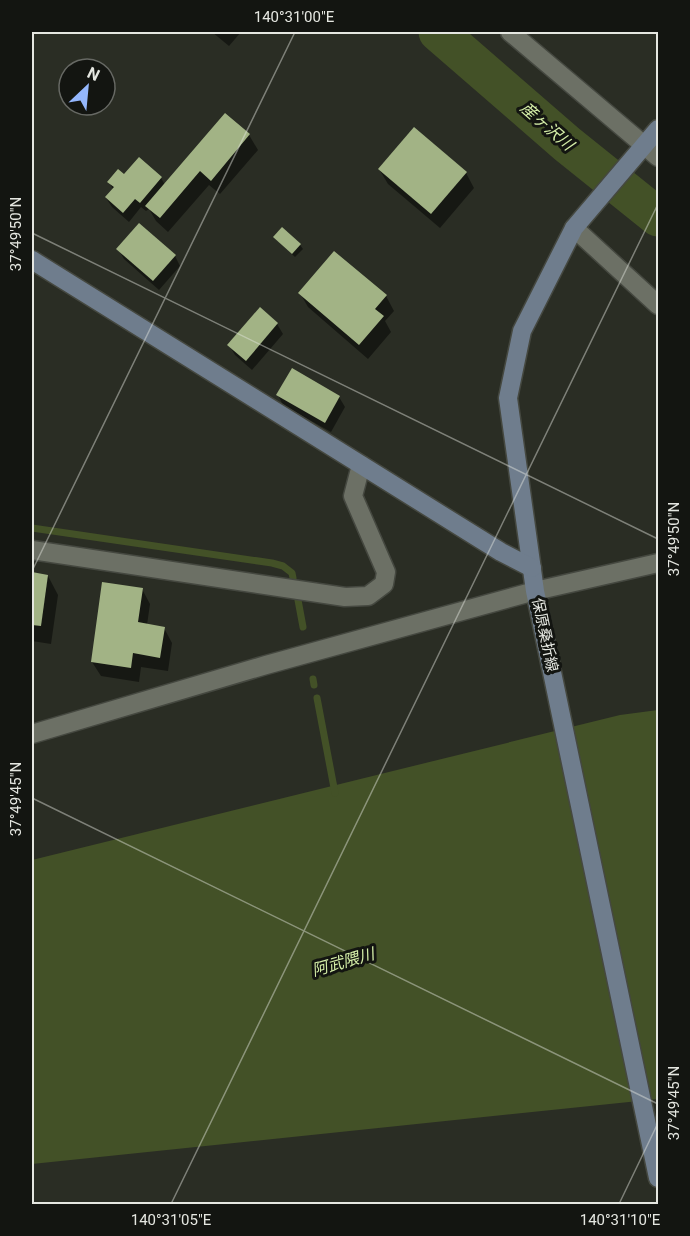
<svg xmlns="http://www.w3.org/2000/svg" width="690" height="1236" viewBox="0 0 690 1236" font-family="Roboto,'Noto Sans JP',sans-serif">
	<style>
		.water { fill: #435127 }
		.shadow { fill: #0007 }
		.lines { fill: none; stroke-linecap: round; stroke-linejoin: round }
		.stream { stroke: #435127; stroke-width: 7 }
		.river { stroke: #435127; stroke-width: 39 }
		.building { fill: #a2b385 }
		.street-casing { stroke: #454840; stroke-width: 21 }
		.secondary-casing { stroke: #454840; stroke-width: 21 }
		.street { stroke: #6c7065; stroke-width: 18 }
		.secondary { stroke: #6f7d8d; stroke-width: 18 }
		.ticks { fill: none; stroke: #e5e7e1; stroke-width: 1.5; stroke-opacity: 0.45 }
		.labels { text-anchor: middle; dominant-baseline: central; stroke-width: 6; stroke-linejoin: round; paint-order: stroke }
		.street-label { font-size: 15px; fill: #e5e7e1; stroke: #131511 }
		.water-label { font-size: 16px; font-style: italic; fill: #d5efa8; stroke: #131511 }
		.neatline { fill: none; stroke: #e5e7e1; stroke-width: 2 }
		.ticks-label { font-size: 15px; text-anchor: middle; fill: #e5e7e1 }
	</style>
	<rect width="100%" height="100%" fill="#2a2d24"/>
	<!-- water -->
	<path class="water" d="M658 710V1099L32 1164V860L620 715Z"/>
	<!-- shadow -->
	<g class="shadow">
		<path d="M212 32H241L229 46Z"/>
		<path d="M225 115 249 135 258 150 220 194 209 185 168 232 156 221 149 209 146 211 141 207 129 222 112 207 106 198 113 189 109 182 124 177 161 178 165 185Z"/>
		<path d="M379 169 466 173 474 188 440 228 388 184Z"/>
		<path d="M139 225 175 256 180 266 159 290 124 259 118 249Z"/>
		<path d="M275 237 300 245 303 249 295 257 278 241Z"/>
		<path d="M300 293 386 296 394 311 385 321 391 332 368 359 308 307Z"/>
		<path d="M277 324 283 334 252 370 235 355 229 345Z"/>
		<path d="M278 395 339 397 345 407 331 432 283 405Z"/>
		<path d="M32 574 48 576 58 595 51 644 32 641Z"/>
		<path d="M142 589 150 604 147 625 164 628 172 643 168 671 141 667 139 682 101 676 92 662Z"/>
	</g>
	<g class="lines">
		<!-- stream -->
		<g class="stream">
			<path d="M32 528 272 563 283 566 292 573 293 578"/>
			<path d="M298 600 303 627"/>
			<path d="M313 679 314 685"/>
			<path d="M317 698 335 793"/>
		</g>
		<!-- river -->
		<path class="river" d="M438 32 567 144 658 217"/>
	</g>
	<!-- building -->
	<g class="building">
		<path d="M225 113 250 134 211 181 200 171 160 218 145 206Z"/>
		<path d="M414 127 467 172 431 214 378 169Z"/>
		<path d="M139 157 162 177 140 203 135 199 123 213 105 197 114 187 107 182 118 169 124 174Z"/>
		<path d="M139 223 176 255 153 281 116 249Z"/>
		<path d="M282 227 301 244 292 254 273 237Z"/>
		<path d="M334 251 387 295 375 309 384 316 359 345 298 293Z"/>
		<path d="M260 307 278 323 246 361 227 345Z"/>
		<path d="M292 368 340 396 325 423 276 395Z"/>
		<path d="M32 572 48 575 41 626 32 625Z"/>
		<path d="M102 582 143 588 138 622 165 627 160 658 133 653 131 668 91 662Z"/>
	</g>
	<g class="lines">
		<defs>
			<g id="street">
				<path d="M510 32 658 157"/>
				<path d="M574 228 658 305"/>
				<path d="M32 550 345 597 368 596 384 584 386 572 353 496 361 465"/>
				<path d="M32 734 266 665 535 591 658 563"/>
			</g>
			<g id="secondary">
				<path d="M658 129 574 228 522 331 508 398 535 591 658 1178"/>
				<path d="M32 260 501 552 532 568"/>
			</g>
		</defs>
		<!-- street casing -->
		<use href="#street" class="street-casing"/>
		<!-- secondary casing -->
		<use href="#secondary" class="secondary-casing"/>
		<!-- street -->
		<use href="#street" class="street"/>
		<!-- secondary -->
		<use href="#secondary" class="secondary"/>
	</g>
	<!-- ticks -->
	<path class="ticks" d="M32 233 658 539M32 571 295 32M32 798 658 1104M171 1204 658 204M619 1204 658 1123"/>
	<g class="labels">
		<!-- street labels -->
		<g class="street-label">
			<text transform="translate(545 635) rotate(78)">保原桑折線</text>
		</g>
		<!-- water labels -->
		<g class="water-label">
			<text transform="translate(547 126) rotate(41)">産ヶ沢川</text>
			<text transform="translate(343 962) rotate(-16)">阿武隈川</text>
		</g>
	</g>
	<!-- border -->
	<rect width="690" height="1236" fill="none" stroke="#131511" stroke-width="66"/>
	<!-- north arrow -->
	<g transform="translate(87 87) rotate(26)"><circle r="28" fill="#131511" stroke="#676964" stroke-width="1.5"/>
	<path d="M0-4.5L10 22L0 15L-10 22Z" fill="#94b7fd"/>
	<text y="-9" font-size="16" font-weight="bold" text-anchor="middle" fill="#e5e7e1">N</text>
	</g>
	<rect x="33" y="33" width="624" height="1170" class="neatline"/>
	<g class="ticks-label">
		<text x="294" y="22">140°31'00"E</text>
		<text transform="translate(16 234) rotate(-90)" y="5">37°49'50"N</text>
		<text transform="translate(674 539) rotate(-90)" y="5">37°49'50"N</text>
		<text transform="translate(16 799) rotate(-90)" y="5">37°49'45"N</text>
		<text transform="translate(674 1103) rotate(-90)" y="5">37°49'45"N</text>
		<text x="171" y="1225">140°31'05"E</text>
		<text x="620" y="1225">140°31'10"E</text>
	</g>
</svg>
